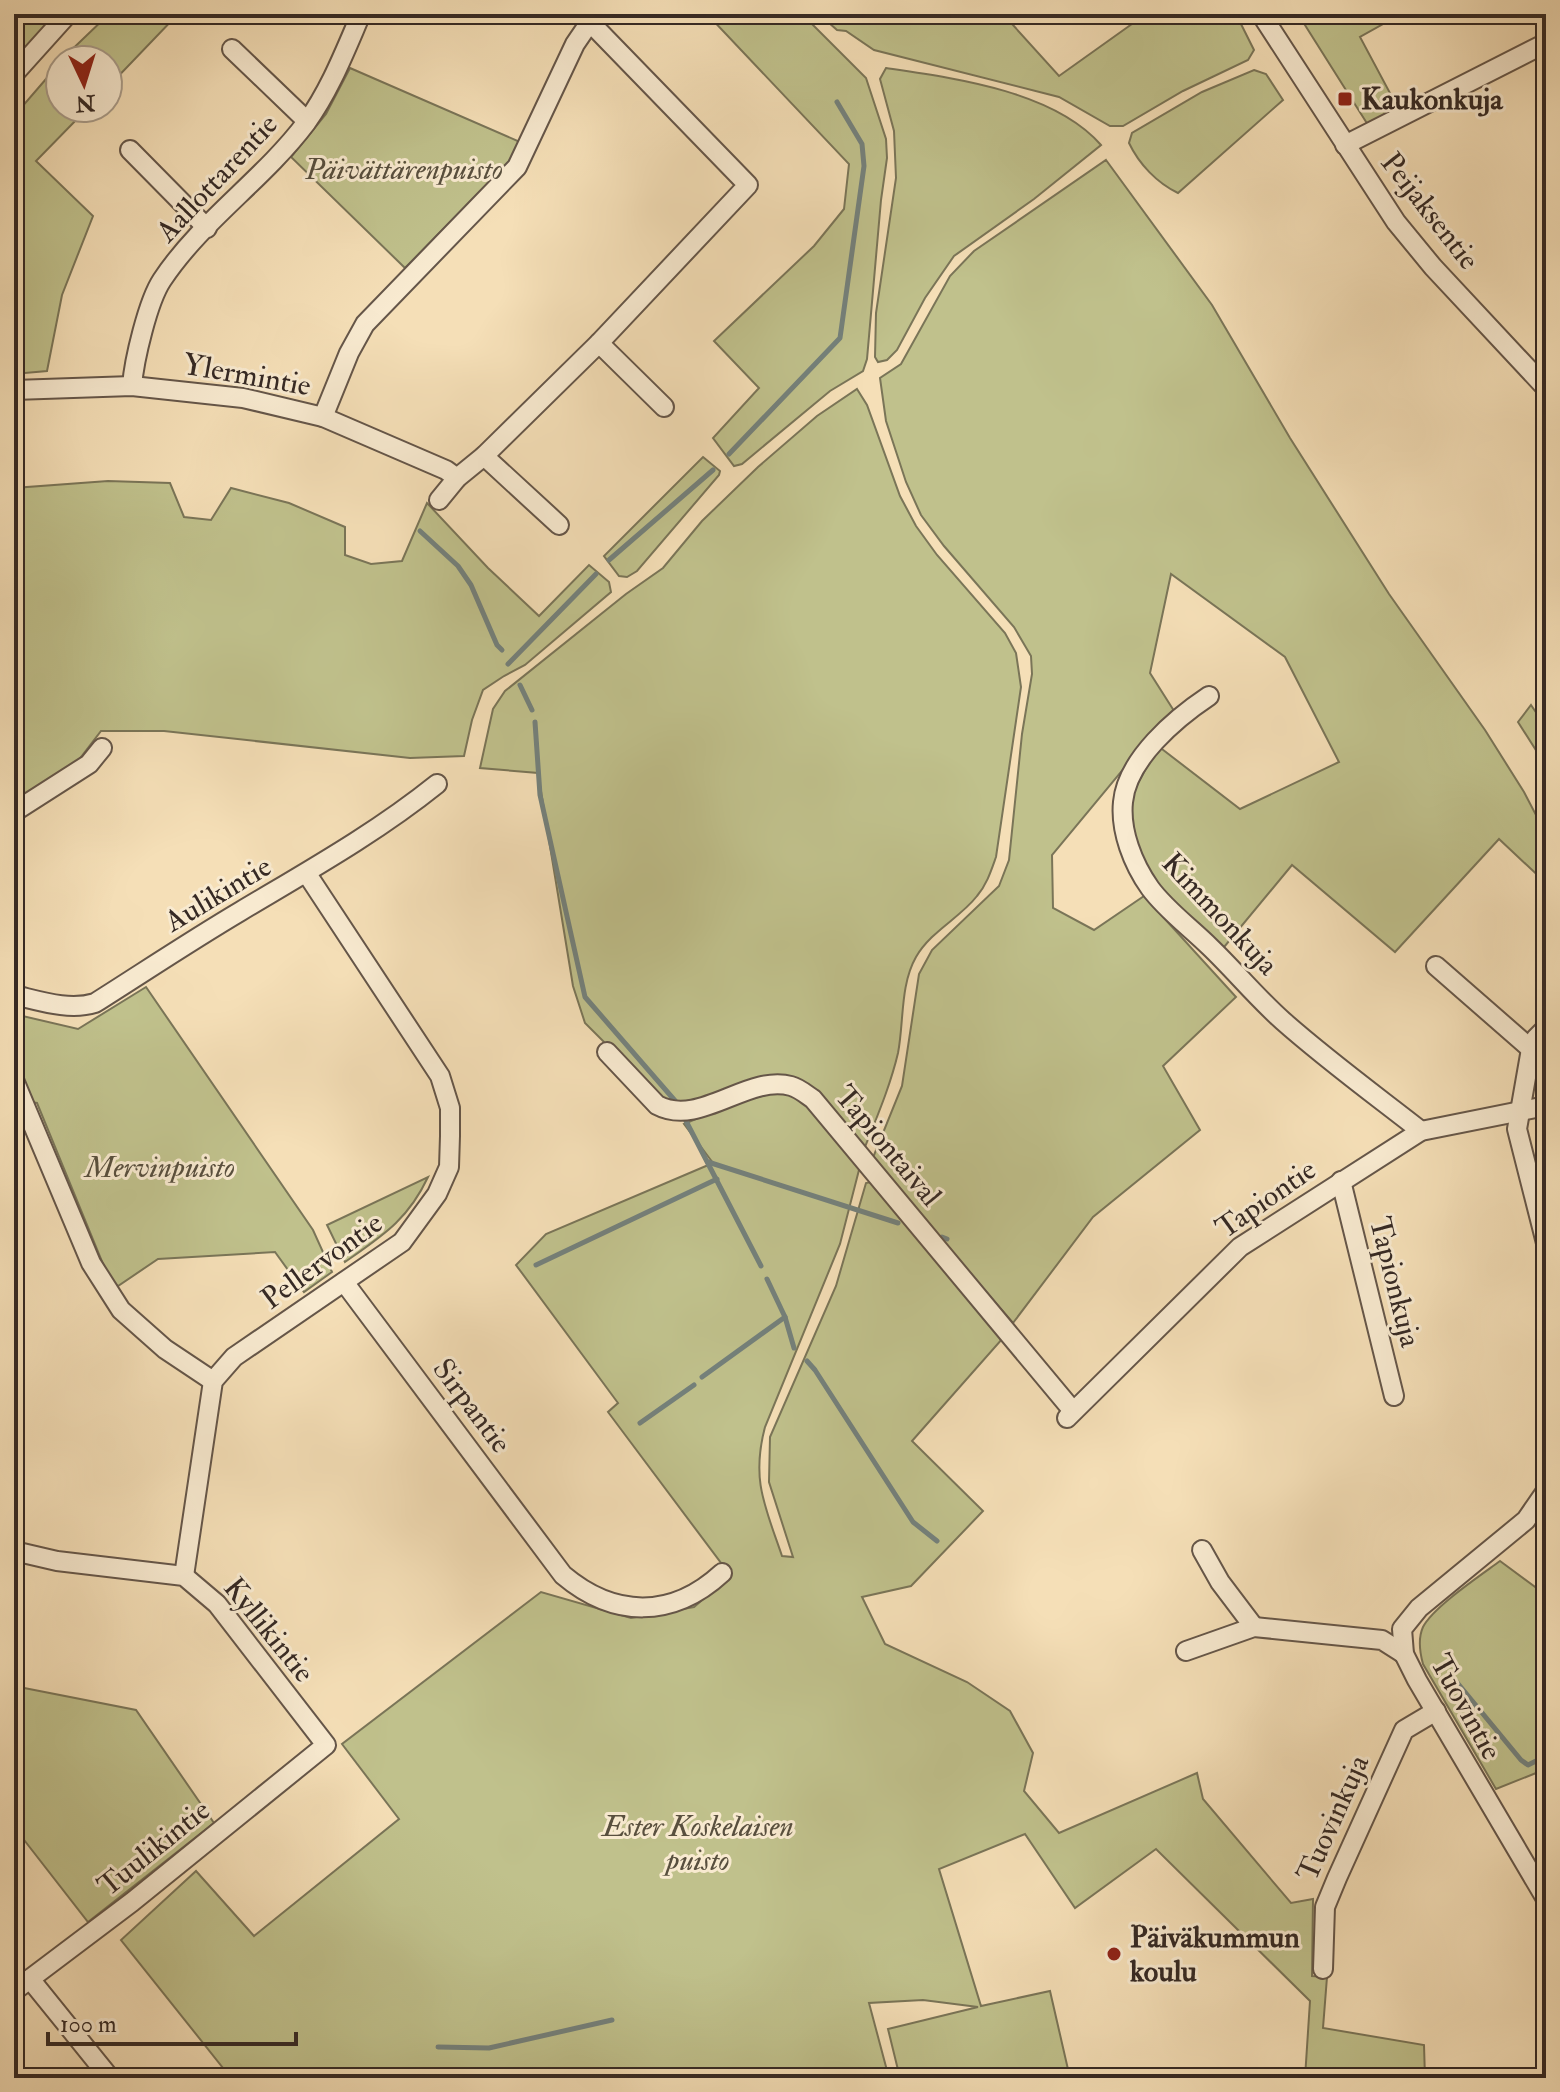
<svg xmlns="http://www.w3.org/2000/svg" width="1560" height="2092" viewBox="0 0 1560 2092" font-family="'IM FELL Double Pica',serif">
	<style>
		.green { fill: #c0c18c; stroke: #7a7558; stroke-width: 2 }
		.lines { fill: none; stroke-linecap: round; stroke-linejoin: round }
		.stream { stroke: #74817c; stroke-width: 5 }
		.minor-casing { stroke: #655649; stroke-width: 22 }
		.minor { stroke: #f8ead0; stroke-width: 18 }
		.poi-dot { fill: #8f2418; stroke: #f8ead0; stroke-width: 3 }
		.labels { text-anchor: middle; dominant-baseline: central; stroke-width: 6; stroke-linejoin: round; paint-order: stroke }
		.poi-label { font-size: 30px; font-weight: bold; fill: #352924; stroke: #f8ead0; text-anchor: start }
		.park-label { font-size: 30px; font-style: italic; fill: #584f3e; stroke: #f8ead0 }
		.street-label { font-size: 30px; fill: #352924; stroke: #f8ead0 }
	</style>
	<rect width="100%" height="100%" fill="#f5dfb7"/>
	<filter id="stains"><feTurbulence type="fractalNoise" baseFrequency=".0025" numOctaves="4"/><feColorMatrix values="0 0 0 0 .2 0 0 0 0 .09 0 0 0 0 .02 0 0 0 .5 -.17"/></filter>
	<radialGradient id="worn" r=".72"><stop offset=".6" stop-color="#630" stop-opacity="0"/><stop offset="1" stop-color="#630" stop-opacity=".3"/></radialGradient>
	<!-- green -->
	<g class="green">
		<path d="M14 14H68L14 74Z"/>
		<path d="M109 14H178L108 87V60H61Z"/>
		<path d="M707 14H802L866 78 886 139 887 158 881 200 867 359 863 371 830 391 742 464 734 466 713 438 759 388 714 341 814 246 844 209 849 164Z"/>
		<path d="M819 14H864L869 18 875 14H1003L1059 76 1146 14H1236L1254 50 1248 60 1183 91 1123 126H1110L1059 97 874 50 846 31 837 30Z"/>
		<path d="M1298 14H1401L1360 37 1398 108 1368 125Z"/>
		<path d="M350 68 520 142 508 163 405 268 291 157 326 114Z"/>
		<path d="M886 68C954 78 1054 91 1101 145L1034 199 954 256 925 298 897 350 887 360 878 362 875 357 876 313 896 178 894 131 880 79Z"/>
		<path d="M1254 70 1266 74 1283 100 1178 193C1157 183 1139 164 1129 143L1132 133 1202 92Z"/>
		<path d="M46 79 60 91V108H76L82 114 36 161 93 216 62 295 47 371 14 374V116Z"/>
		<path d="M1106 160 1212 305 1290 438 1389 594 1485 730 1524 792 1537 817 1546 788V883L1499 839 1395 952 1292 865 1220 952 1156 883 1133 843 1128 802 1158 746 1240 809 1339 762 1285 657 1171 574 1150 673 1176 714 1150 737 1052 855 1053 908 1094 930 1144 896 1236 997 1163 1066 1200 1130 1093 1217 1013 1323 872 1160 902 1086 919 974 932 950 999 886 1009 860 1022 734 1032 674 1031 656 1014 627 944 546 921 515 906 482 886 421 880 378 901 364 950 276 974 251Z"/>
		<path d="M857 389 867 405 900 496 916 526 937 555 1005 633 1016 653 1021 687 996 857C991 871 987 884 977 896 960 918 931 931 916 957 900 985 904 1022 898 1053 890 1087 876 1119 863 1152L801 1083 689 1103 664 1102 585 1023 573 986 538 773 480 768 493 709 505 691 626 594 663 568 702 521 758 467 817 416Z"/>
		<path d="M703 457 720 471 719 475 637 571 627 577 619 576 604 556Z"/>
		<path d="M108 481 170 483 184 517 211 520 231 488 289 503 345 527V555L371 564 402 561 427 503 488 568 539 616 589 565 609 582 611 592 525 665 504 676 483 690 472 720 464 756 410 758 164 731H101L65 778 14 804V488Z"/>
		<path d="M1531 705 1546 727V766L1518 722Z"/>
		<path d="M146 987 313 1230 332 1272 304 1292 275 1252 158 1259 118 1286 110 1281 37 1103 31 1102 16 1109 14 1014 78 1029Z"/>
		<path d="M773 1093 789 1094 802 1100 860 1166 840 1244 765 1427C751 1480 765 1506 782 1556L793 1557 769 1482 770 1437 836 1286 866 1183 871 1182 1003 1338 912 1441 983 1511 911 1586 862 1597 885 1644 967 1682 1010 1711 1033 1753 1024 1791 1059 1833 1197 1773 1203 1799 1291 1903 1313 1899 1312 1976 1327 1977 1323 2028 1424 2045 1425 2078H1305L1310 2001 1156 1849 1075 1908 1025 1834 939 1869 981 2006 1050 1991 1070 2078H900L888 2029 978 2007 923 2000 869 2003 889 2078H231L121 1940 196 1871 254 1936 399 1819 342 1744 541 1592 631 1618 694 1607 723 1582 721 1563 608 1412 618 1403 516 1265 546 1234 713 1163 684 1124 731 1104Z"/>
		<path d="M428 1177C408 1220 382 1236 345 1262L327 1225Z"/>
		<path d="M1500 1561 1546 1595V1769L1496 1789 1423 1664C1420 1653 1418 1638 1423 1627 1433 1607 1481 1575 1500 1561Z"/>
		<path d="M14 1686 136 1710 214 1823 88 1922 14 1827Z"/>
	</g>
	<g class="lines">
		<!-- stream -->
		<g class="stream">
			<path d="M729 454 840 338 864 166 862 144 837 102"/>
			<path d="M420 531 458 566 471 585 497 645 502 650"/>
			<path d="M609 560 713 470"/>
			<path d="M508 664 596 574"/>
			<path d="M520 685 532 710"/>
			<path d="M535 722 540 795 585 997 677 1103"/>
			<path d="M686 1121 761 1266"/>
			<path d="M708 1162 898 1223"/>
			<path d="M942 1237 947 1239"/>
			<path d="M536 1265 717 1179"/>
			<path d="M767 1279 785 1317 794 1348"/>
			<path d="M807 1361 815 1370 913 1522 937 1541"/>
			<path d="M702 1377 785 1317"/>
			<path d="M640 1423 694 1385"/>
			<path d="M1450 1674 1521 1760 1528 1765 1546 1756"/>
			<path d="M438 2047 489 2048 612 2020"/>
		</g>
		<defs>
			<g id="minor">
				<path d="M1261 14 1396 222 1433 267 1546 388"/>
				<path d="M232 49 307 121"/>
				<path d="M14 74 68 14"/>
				<path d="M1345 145 1542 45 1546 53"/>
				<path d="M130 150 207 228"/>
				<path d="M599 343 664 407"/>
				<path d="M132 386C134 360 148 301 162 280 201 221 263 180 306 123 330 90 345 51 361 14"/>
				<path d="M14 390 132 386 243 398 323 417 446 470 457 478"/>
				<path d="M323 417 349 353 365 324 517 167 575 44 590 22"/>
				<path d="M484 456 559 525"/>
				<path d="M439 500 457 478 484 456 599 343 748 185 582 14"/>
				<path d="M1209 696C1176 718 1127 759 1123 802 1120 831 1133 864 1150 888 1166 910 1191 928 1210 947 1235 971 1257 998 1283 1021 1327 1060 1375 1095 1421 1131"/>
				<path d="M14 812 89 764 102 748"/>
				<path d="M1436 966 1531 1049"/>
				<path d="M14 995C40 1001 69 1011 95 1003 144 972 192 940 241 911 308 871 376 833 437 784"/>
				<path d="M1546 1028 1536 1038 1531 1049 1517 1129 1546 1243"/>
				<path d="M607 1052 657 1105C700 1128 747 1074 791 1086 799 1088 807 1095 813 1099L1073 1411"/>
				<path d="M14 1080 91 1263 121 1310 165 1349 213 1381"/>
				<path d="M1341 1181 1394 1396"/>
				<path d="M344 1282 563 1575C614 1618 672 1619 722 1573"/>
				<path d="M1067 1418 1240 1247 1421 1131 1546 1106"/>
				<path d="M1546 1491 1526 1520 1419 1608 1402 1629 1404 1654 1417 1680 1546 1899"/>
				<path d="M1202 1550 1220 1582 1254 1627"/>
				<path d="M14 1551 57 1561 184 1576 217 1604 326 1745 132 1902 14 1991"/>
				<path d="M184 1576 213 1381 234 1357 402 1242 437 1194 449 1167 450 1136V1108L440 1076 307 874"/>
				<path d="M1186 1651 1254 1627 1382 1640 1404 1654"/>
				<path d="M1323 1969 1325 1907 1337 1878 1404 1730 1436 1711"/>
				<path d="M30 1979 110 2078"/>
			</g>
		</defs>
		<!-- minor casing -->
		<use href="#minor" class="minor-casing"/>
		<!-- minor -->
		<use href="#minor" class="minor"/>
	</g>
	<!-- markers -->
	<g class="poi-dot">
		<rect x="1337" y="91" width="16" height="16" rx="4"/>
		<circle cx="1114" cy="1954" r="8"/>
	</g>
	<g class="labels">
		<!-- poi labels -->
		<g class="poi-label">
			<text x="1361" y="99">Kaukonkuja</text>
			<text x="1130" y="1937">Päiväkummun<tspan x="1130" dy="34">koulu</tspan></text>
		</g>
		<!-- park labels -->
		<g class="park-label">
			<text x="404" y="169">Päivättärenpuisto</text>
			<text x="160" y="1167">Mervinpuisto</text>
			<text x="698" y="1826">Ester Koskelaisen<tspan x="698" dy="34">puisto</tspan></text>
		</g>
		<!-- street labels -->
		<g class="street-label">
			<text transform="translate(217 178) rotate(-47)">Aallottarentie</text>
			<text transform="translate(1430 211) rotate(52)">Peijaksentie</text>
			<text transform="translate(247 375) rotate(10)">Ylermintie</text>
			<text transform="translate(218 894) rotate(-31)">Aulikintie</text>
			<text transform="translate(1220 914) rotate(47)">Kimmonkuja</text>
			<text transform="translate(888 1146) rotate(50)">Tapiontaival</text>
			<text transform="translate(1266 1199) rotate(-35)">Tapiontie</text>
			<text transform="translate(322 1261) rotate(-36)">Pellervontie</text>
			<text transform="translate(1395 1282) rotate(76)">Tapionkuja</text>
			<text transform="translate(472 1406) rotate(53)">Sirpantie</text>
			<text transform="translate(269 1630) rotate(51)">Kyllikintie</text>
			<text transform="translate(1466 1707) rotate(61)">Tuovintie</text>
			<text transform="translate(1333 1818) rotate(-66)">Tuovinkuja</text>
			<text transform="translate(154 1848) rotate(-39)">Tuulikintie</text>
		</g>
	</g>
	<!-- margin -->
	<rect width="1560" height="2092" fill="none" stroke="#f5dfb7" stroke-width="48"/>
	<rect x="16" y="16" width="1528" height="2060" fill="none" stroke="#352924" stroke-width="4"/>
	<rect x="24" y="24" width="1512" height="2044" fill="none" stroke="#352924" stroke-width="2"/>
	<!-- north arrow -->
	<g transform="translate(84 84) rotate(176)"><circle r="38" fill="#f8ead0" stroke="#aa9d8b" stroke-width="2"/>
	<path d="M0-6L14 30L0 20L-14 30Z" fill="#8f2418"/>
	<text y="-12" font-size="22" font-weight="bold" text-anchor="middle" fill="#352924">N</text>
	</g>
	<!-- scale -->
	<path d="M48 2032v12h248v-12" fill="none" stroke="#352924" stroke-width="4"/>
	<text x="60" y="2032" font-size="24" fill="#352924" stroke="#f8ead0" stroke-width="6" paint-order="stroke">100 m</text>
	<rect width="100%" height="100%" filter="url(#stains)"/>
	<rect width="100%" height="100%" fill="url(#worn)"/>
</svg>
